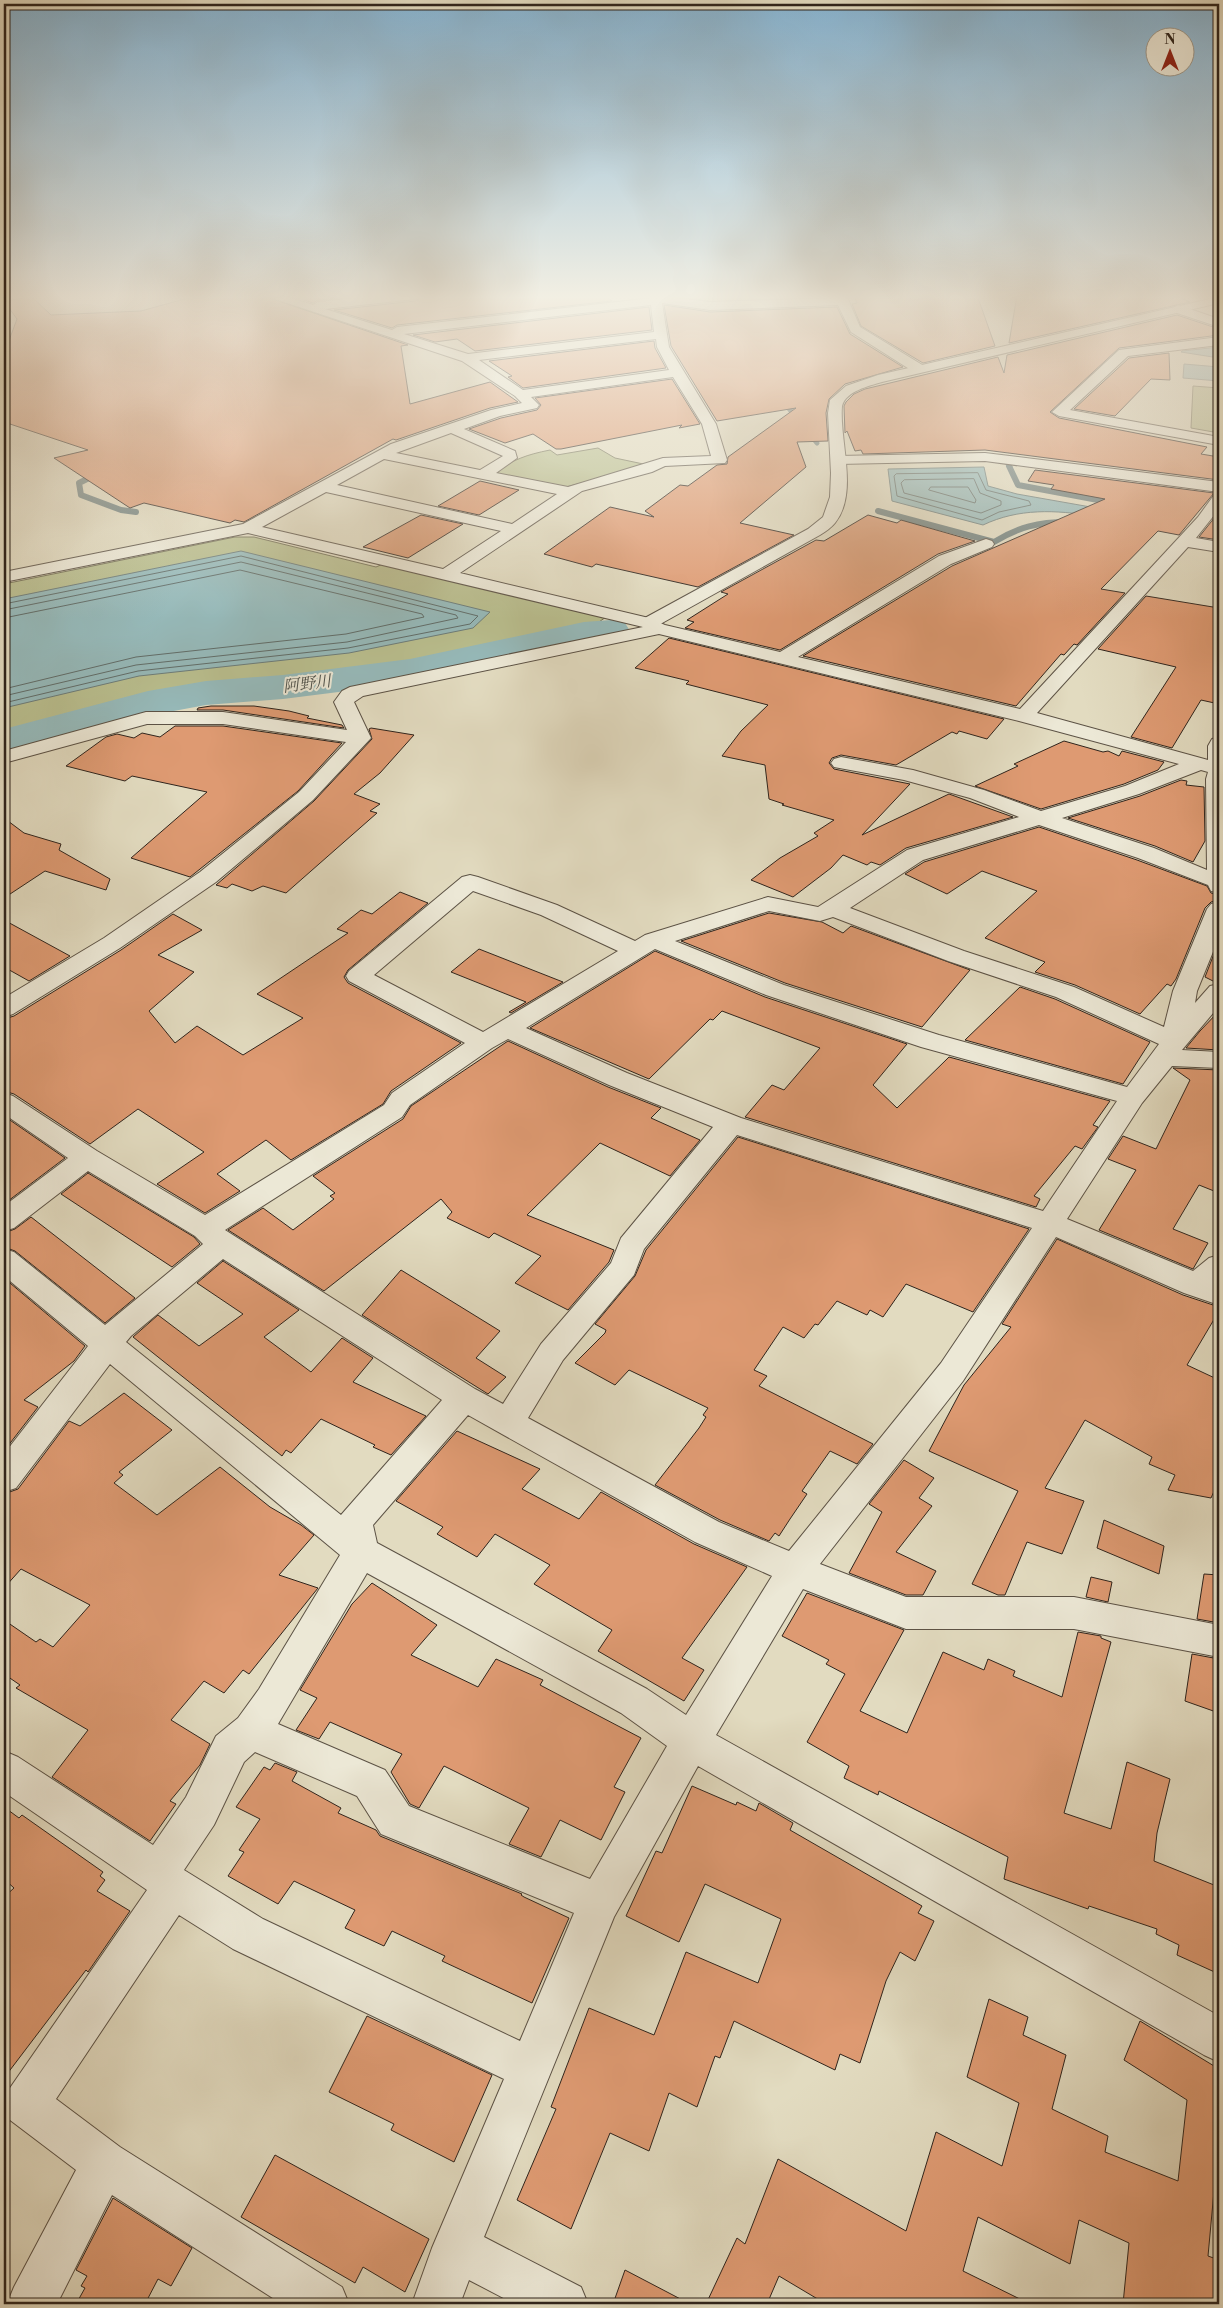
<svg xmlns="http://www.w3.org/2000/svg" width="1223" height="2308" viewBox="0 0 1223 2308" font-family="'Libre Bodoni','Noto Serif JP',serif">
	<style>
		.green { fill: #b9be8e; stroke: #747155 }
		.water { fill: #96b9b9; stroke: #6d7d7a }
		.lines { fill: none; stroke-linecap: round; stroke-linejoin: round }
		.shore { stroke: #626e6a; stroke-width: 1 }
		.stream-far1 { stroke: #6d7d7a; stroke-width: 5 }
		.stream { stroke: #6d7d7a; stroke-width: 6 }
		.river { fill: #96b9b9; fill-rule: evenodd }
		.building { fill: #de9a72; stroke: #2f241c }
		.minor-casing { stroke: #5c5245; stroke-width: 2 }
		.tertiary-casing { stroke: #5c5245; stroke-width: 2 }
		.minor { fill: #ece8d6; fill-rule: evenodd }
		.tertiary { fill: #ece8d6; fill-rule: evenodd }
		.labels { text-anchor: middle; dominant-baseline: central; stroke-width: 4; stroke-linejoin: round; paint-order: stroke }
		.far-water-label { font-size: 16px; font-style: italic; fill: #4e514b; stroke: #ece8d6 }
	</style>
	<rect width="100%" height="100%" fill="#e2dbc0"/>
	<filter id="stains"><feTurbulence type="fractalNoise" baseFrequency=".004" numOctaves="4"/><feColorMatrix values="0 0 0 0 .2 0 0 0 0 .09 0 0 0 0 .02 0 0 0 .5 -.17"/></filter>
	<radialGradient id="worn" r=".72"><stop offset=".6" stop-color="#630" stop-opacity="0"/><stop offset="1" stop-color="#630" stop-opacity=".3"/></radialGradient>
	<!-- green -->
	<g class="green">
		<path d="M665 295H833L834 298 712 304Z"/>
		<path d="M1193 386 1219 388V433L1191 428Z"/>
		<path d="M598 448 615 458 648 465 566 487 496 475 494 472C516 459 525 455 550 450L557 455Z"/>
		<path d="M235 537H254L376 567 383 564 606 617 599 622 607 624 397 668 178 692 128 702 4 735V584Z"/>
	</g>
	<!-- water -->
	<g class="water">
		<path d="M1219 347V358L1181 352 1182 351Z"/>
		<path d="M1184 364 1219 367V381L1183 378Z"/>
		<path d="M984 467 988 486 1017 494 1102 509 1094 516C1055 510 1019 508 983 525L892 501 888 469Z"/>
		<path d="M241 551 490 612 473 628 349 653 139 676 4 708V599Z"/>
	</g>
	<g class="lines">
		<!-- shore -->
		<g class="shore">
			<path d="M978 473 986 490 1029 501 1031 505 999 512 982 520 897 496 894 476 896 474Z"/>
			<path d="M974 479 980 493 1001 501V505L981 513 904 493 901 483 904 480Z"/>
			<path d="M931 487H968L976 500 975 503 929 490Z"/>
			<path d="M4 604 241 556 478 616 470 624 348 648 138 671 4 703"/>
			<path d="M4 610 241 562 456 615 458 618 347 642 136 665 4 696"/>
			<path d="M4 618 240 570 422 614 424 617 346 634 136 657 4 689"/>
		</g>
		<!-- stream-far1 -->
		<g class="stream-far1">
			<path d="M782 400 817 443"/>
			<path d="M1007 462 1010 467"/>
		</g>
		<!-- stream -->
		<g class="stream">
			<path d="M1009 466 1018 485 1114 503"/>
			<path d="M97 471 95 475 79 483 81 495 121 510 136 512"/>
			<path d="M878 511 994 542C1018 527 1039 522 1067 522"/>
		</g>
		<!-- river -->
		<path class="river" d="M611 620 625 623 630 631 625 639 584 646 410 683 283 699 206 705 152 715 4 755V729L148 691 206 681 283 675 410 659 584 622Z"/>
	</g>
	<!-- building -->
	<g class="building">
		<path d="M199 295H261L408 345 401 346 410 404 490 382 518 402 490 408 396 440 393 439 244 522 235 520 230 523 144 503 130 508 54 458 88 450 4 422V354L17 319 4 301 32 297 51 315 141 311Z"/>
		<path d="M289 295H350L353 296 318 300 313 303Z"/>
		<path d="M444 295H604L612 301 397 325 392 328 334 310 415 301 420 298Z"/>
		<path d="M906 295H977L995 346 923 363 861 326 852 304 857 303 855 298H895Z"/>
		<path d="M1017 295H1149L1154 297 1171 295 1190 302 1009 343Z"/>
		<path d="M664 305 710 312 837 307 850 334 903 367 845 384 829 399 826 413 828 441 797 442 806 467 740 523 794 535 698 587 596 564 592 567 544 554 610 507 654 517 645 511 680 485 688 486 717 465 727 464 728 457 796 408 717 421 671 346Z"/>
		<path d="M649 307 652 330 475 351 457 339 435 342 413 335Z"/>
		<path d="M1177 315 1219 329V335L1119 348 1050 412 1059 418 1207 447 1201 454 1219 457V480L985 450 863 454 861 450 855 451 847 431 845 433 844 406 846 402 854 394 865 389 998 357 1004 373 1007 355Z"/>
		<path d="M654 341 655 348 666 368 523 388 508 377 512 376 489 361Z"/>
		<path d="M1169 353 1170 380 1151 379 1115 416 1074 409 1129 358Z"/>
		<path d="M672 379 700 424 679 428 682 425 561 449H556L533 434 505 443 469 429 501 418 537 410 541 405 535 398Z"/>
		<path d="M1035 470 1214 493 1179 535 1158 531 1101 589 1125 593 1077 645 1074 644 1064 655 1061 654 1016 706 803 656 952 566 1105 499 1051 489 1054 485 1028 481Z"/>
		<path d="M480 481 519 490 479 515 438 506Z"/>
		<path d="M1219 512V540L1199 537Z"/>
		<path d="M421 515 463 524 408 558 363 547Z"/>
		<path d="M868 515 897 523 901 520 975 541 938 554 780 650 685 628 694 622 687 620 728 594 721 592 816 540 824 541Z"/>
		<path d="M1146 596 1219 608V704L1201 700 1172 748 1131 737 1176 667 1098 649Z"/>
		<path d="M669 638 1004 719 987 739 959 731 957 734 952 732 896 765 841 755 832 758 829 763 834 769 910 784 862 835 949 794 1013 817 906 848 880 865 871 862 867 865 843 855 831 868 793 897 751 880 780 858 818 836 814 833 834 820 782 805 784 804 769 799 765 765 722 756 741 731 768 705 686 684 689 681 635 668Z"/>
		<path d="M211 706H254L289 711 309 716 307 718 342 725 344 728 223 710H197L198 708Z"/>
		<path d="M175 726H223L342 743 298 791 190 877 131 858 207 792 132 776 125 781 66 766 106 737 117 734 134 738 142 733 160 737Z"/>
		<path d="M371 728 414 735 380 773 354 794 380 804 370 811 377 813 286 893 263 886 252 891 232 884 227 888 216 885 314 801 372 739 369 729Z"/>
		<path d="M1064 741 1103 752 1108 751 1119 756 1122 751 1164 762 1158 770 1124 784 1041 809 975 786 1018 766 1014 764Z"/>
		<path d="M1181 780 1187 781 1186 785 1204 787 1205 841 1193 862 1155 846 1068 818 1140 796Z"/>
		<path d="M4 818 24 833 61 844 59 850 110 879 106 890 45 871 4 898Z"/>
		<path d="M1039 827 1137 860 1207 886 1211 893 1219 895V900L1211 902 1205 908 1176 979 1171 986 1167 984 1140 1014 1075 985 1035 972 1045 962 985 938 1037 891 982 871 947 894 905 874 924 862Z"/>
		<path d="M400 892 428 903 348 970 344 977 348 983 461 1043 391 1091 383 1104 291 1160 266 1140 217 1174 240 1191 205 1213 157 1184 204 1152 138 1109 90 1144 14 1094 4 1091V1019L14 1016 121 950 173 914 202 930 158 955 194 972 149 1011 175 1043 197 1026 243 1055 303 1018 257 994 348 933 337 929 361 910 372 914Z"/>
		<path d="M769 913 822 922 843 933 851 926 970 970 922 1027 785 983 681 941Z"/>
		<path d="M4 920 70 956 29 981 4 967Z"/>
		<path d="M1219 941V982L1217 983 1205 977Z"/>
		<path d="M479 949 563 982 511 1013 509 1012 526 1002 451 972Z"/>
		<path d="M655 951 765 997 907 1044 873 1085 897 1108 949 1057 1110 1101 1093 1125 1098 1127 1082 1149 1075 1146 1034 1196 1040 1199 1036 1207 745 1117 772 1085 784 1090 820 1048 722 1011 713 1020 710 1019 649 1079 530 1028Z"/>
		<path d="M1020 987 1055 999 1150 1042 1123 1084 965 1040Z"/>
		<path d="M1219 1011V1050L1186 1048 1200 1031Z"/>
		<path d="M508 1041 608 1087 661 1108 651 1118 700 1140 670 1176 600 1143 527 1215 614 1250 609 1262 568 1310 515 1283 541 1256 494 1233 489 1238 447 1218 452 1212 441 1199 324 1291 228 1230 263 1208 293 1230 334 1199 330 1196 335 1193 313 1176 403 1119 411 1106Z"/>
		<path d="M1173 1068 1219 1070V1193L1199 1185 1173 1229 1208 1243 1193 1269 1099 1230 1136 1170 1108 1159 1123 1136 1156 1149 1190 1080Z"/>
		<path d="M4 1116 65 1158 4 1204Z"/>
		<path d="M738 1137 1029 1229 973 1312 906 1284 883 1317 870 1310 867 1315 837 1301 818 1325 815 1324 804 1338 783 1327 754 1370 767 1376 759 1386 873 1444 857 1464 830 1451 802 1491 807 1494 790 1519 779 1536 775 1533 769 1541 720 1520 655 1485 699 1428 706 1417 703 1415 708 1408 629 1370 615 1385 575 1363 605 1333 606 1330 595 1324 635 1276 646 1250Z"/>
		<path d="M88 1173 194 1237 200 1244 172 1267 61 1194Z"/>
		<path d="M31 1217 135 1298 105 1323 15 1251 4 1247V1233L15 1229Z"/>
		<path d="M1057 1239 1183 1295 1219 1307V1311L1187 1365 1219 1380V1480L1211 1498 1168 1490 1175 1475 1149 1464 1152 1457 1085 1420 1045 1488 1084 1501 1062 1554 1027 1542 1005 1595H998L972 1584 1018 1491 929 1451 964 1385 1011 1327 1002 1324Z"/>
		<path d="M223 1261 299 1310 264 1337 311 1372 342 1338 373 1358 353 1382 426 1416 391 1455 373 1447 375 1445 321 1419 291 1453 286 1450 282 1456 133 1337 158 1315 199 1346 243 1314 197 1283Z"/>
		<path d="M401 1270 500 1331 476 1358 506 1377 488 1394 362 1315Z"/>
		<path d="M4 1278 85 1346 74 1361 24 1400 38 1407 4 1451Z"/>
		<path d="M124 1393 172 1430 119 1472 123 1475 114 1483 157 1515 220 1467 270 1507 301 1525 314 1535 279 1575 318 1588 249 1674 243 1670 224 1693 204 1681 171 1720 210 1744 200 1765 170 1801 176 1804 150 1841 52 1777 88 1730 16 1688 20 1685 4 1674V1620L36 1642 40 1639 53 1647 90 1605 21 1569 4 1588V1494L18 1489 69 1421 80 1426Z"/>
		<path d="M457 1431 540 1469 522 1489 579 1519 601 1492 694 1544 747 1567 682 1658 704 1670 684 1701 598 1651 612 1630 534 1584 550 1565 495 1534 477 1557 437 1534 443 1527 396 1501Z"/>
		<path d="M904 1460 934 1478 919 1498 932 1506 896 1552 936 1571 923 1595H906L849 1573 882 1512 869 1504Z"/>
		<path d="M1104 1520 1164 1546 1159 1574 1097 1548Z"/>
		<path d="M1204 1574 1219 1575V1623L1197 1619Z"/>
		<path d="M1091 1577 1112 1582 1108 1602 1086 1597Z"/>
		<path d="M372 1583 437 1625 411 1655 478 1687 496 1659 543 1680 540 1685 641 1738 614 1787 625 1792 601 1840 560 1820 541 1857 509 1844 529 1808 444 1766 419 1808 410 1804 391 1772 402 1754 330 1722 319 1739 296 1730 317 1698 300 1690 352 1604Z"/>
		<path d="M807 1593 904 1630 860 1711 907 1733 943 1652 984 1670 988 1659 1015 1671 1013 1676 1062 1697 1078 1632 1101 1636V1638L1111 1642 1064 1813 1111 1829 1127 1762 1170 1779 1157 1833 1154 1861 1219 1887V1974L1177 1955 1179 1945 1156 1934 1157 1929 1089 1906 1088 1909 1004 1879 1008 1857 879 1791 878 1795 844 1778 849 1766 807 1742 845 1674 826 1664 829 1660 782 1636Z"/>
		<path d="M1192 1654 1219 1659V1713L1185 1701Z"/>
		<path d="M275 1763 297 1772 292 1781 341 1808 338 1813 376 1830 380 1836 522 1894 521 1895 524 1897 569 1918 532 2003 442 1961 445 1956 392 1931 384 1946 345 1928 355 1910 294 1881 278 1904 228 1876 244 1852 239 1850 260 1819 236 1807 264 1767 270 1770Z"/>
		<path d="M692 1786 736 1805 737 1802 756 1811 759 1803 793 1823 790 1830 922 1906 918 1913 934 1921 915 1961 900 1952 886 1981 860 2063 840 2054 835 2070 734 2021 720 2058 715 2056 697 2107 669 2093 649 2151 610 2133 571 2229 517 2200 556 2109 551 2107 589 2008 654 2035 686 1952 758 1983 781 1919 705 1884 679 1942 626 1916 656 1851 662 1853Z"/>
		<path d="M4 1807 19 1818 22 1815 103 1872 100 1876 105 1880 97 1891 130 1911 88 1972 86 1970 4 2078V1897L14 1888 4 1879Z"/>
		<path d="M989 1999 1028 2017 1023 2035 1066 2055 1052 2109 1108 2136 1105 2152 1178 2181 1187 2100 1124 2060 1140 2021 1219 2069V2194L1214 2191 1208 2256 1219 2260V2304H1123L1129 2243 1079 2220 1070 2264 978 2217 963 2271 1030 2304H826L779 2276 767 2304H706L737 2238 745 2244 778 2159 906 2231 936 2132 1002 2166 1019 2103 967 2077Z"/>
		<path d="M367 2016 492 2075 454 2162 391 2130 394 2124 329 2092Z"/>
		<path d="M275 2155 429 2239 405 2292 363 2267 355 2283 241 2217Z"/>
		<path d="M113 2198 192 2248 171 2286 158 2279 145 2304H76L85 2288 81 2286 87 2276 76 2270Z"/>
		<path d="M625 2270 690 2304H613Z"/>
	</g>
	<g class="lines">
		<defs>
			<g id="minor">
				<path d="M263 295H282L313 305 318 302 380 295H421L415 299 325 309 392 330 397 327 652 298 653 295 710 302 835 298 834 295H846L860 327 924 366 926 369 924 372H914L851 332 838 305 710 310 662 303 669 347 716 424 727 460 725 463 665 466 652 472 582 491 460 573 649 618 665 625 780 652 939 556 986 539 992 541 994 544 992 547 951 564 798 657 1020 709 1198 517 1214 495 1219 493V509L1196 538 1219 542V552L1188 547 1037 713 1208 760V746L1212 739 1219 737V893L1211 891 1208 885 1138 858 1039 825 923 860 850 908 964 951 1074 987 1164 1027 1173 991 1207 909 1211 904 1219 902V937L1197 991 1195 1003 1210 986 1219 984V1006L1182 1050 1219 1052V1068L1172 1066 1142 1103 1067 1219 1193 1271 1209 1258 1219 1255V1305L1184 1293 1056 1237 963 1381 820 1564 906 1597H1074L1219 1625V1657L1074 1629H906L803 1589 716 1735 1219 2016V2062L1204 2055 698 1766 614 1917 484 2237 581 2287 588 2304H515L469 2280 460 2304H412L432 2248 504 2079 233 1949 179 1915 56 2099 120 2147 342 2287 349 2304H282L112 2195 57 2304H7L14 2287 76 2170 10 2120 4 2103 10 2088 147 1890 4 1792V1751L18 1757 153 1845 186 1797 216 1736 238 1718 259 1689 340 1555 110 1364 16 1488 4 1492V1454L88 1346 4 1276V1249L14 1252 105 1325 203 1244 195 1236 88 1171 14 1228 4 1231V1206L68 1158 4 1114V1093L13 1096 97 1151 205 1215 384 1105 392 1093 465 1043 349 981 346 976 349 971 462 877 470 875 478 877 557 905 635 941 645 935 768 897 818 907 907 850 1019 817 970 798 904 780 834 767 831 763 834 759 841 757 913 770 984 790 1041 811 1125 786 1179 764 1019 721 659 634 363 696 354 702 371 738 313 800 216 882 120 948 13 1014 4 1017V998L104 938 200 872 299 792 346 742 223 724H147L4 763V751L146 712H223L347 730 334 702 342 691 350 687 643 627 248 533 4 582V572L243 524 391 444 491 410 522 403 515 396 462 361ZM651 305 654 332 468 354 404 334ZM656 339 657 347 669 370 523 390 479 360ZM673 377 702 424 711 456 663 458 568 487 496 473 517 458 515 451 464 429 500 416 537 408 539 405 531 397ZM451 433 503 456 480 470 396 453ZM384 459 557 494 512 524 337 485ZM326 492 501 531 443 569 262 527ZM1201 770 1208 772 1206 779 1207 870 1154 848 1062 818 1139 794ZM473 891 541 915 618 951 483 1032 374 975ZM769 911 820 921 833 917 948 961 1056 997 1159 1044 1127 1087 939 1035 784 985 675 941ZM655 949 766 995 921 1047 1117 1101 1043 1211 741 1118 627 1073 526 1028ZM508 1039 609 1085 713 1127 621 1238 611 1263 541 1344 503 1404 475 1389 225 1230 402 1117 410 1105 492 1048ZM737 1135 1032 1228 941 1363 789 1551 719 1522 528 1418 563 1360 634 1275 644 1249ZM223 1259 442 1400 341 1515 126 1342 131 1336ZM468 1415 695 1542 772 1576 686 1715 647 1689 377 1543 373 1525ZM367 1573 621 1713 667 1746 590 1879 409 1806 385 1770 278 1724ZM255 1752 357 1796 381 1834 574 1913 520 2041 263 1919 184 1870 214 1825 244 1762Z"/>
				<path d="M1178 305 1219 319V327L1174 312 1172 309Z"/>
				<path d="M1219 337V345L1128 356 1070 410 1219 437V445L1059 416 1052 412 1119 350Z"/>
				<path d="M985 453 1219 482V492L985 461 838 464 831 460 838 456Z"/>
			</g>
			<path id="tertiary" d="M1219 297V303L882 382C869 386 846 391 842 406 839 441 859 493 835 523 831 528 825 532 820 535L655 627H643L640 623 643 619 808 529 823 517 830 497 831 473 828 413 830 400 846 386 878 375Z"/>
		</defs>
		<!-- minor casing -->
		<use href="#minor" class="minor-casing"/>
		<!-- tertiary casing -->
		<use href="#tertiary" class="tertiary-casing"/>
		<!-- minor -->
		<use href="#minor" class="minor"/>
		<!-- tertiary -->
		<use href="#tertiary" class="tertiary"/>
	</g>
	<!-- sky -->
	<linearGradient id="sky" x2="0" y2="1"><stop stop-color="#87b6d5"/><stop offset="0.48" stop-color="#f2efe3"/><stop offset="1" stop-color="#f2efe3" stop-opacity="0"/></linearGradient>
	<rect width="1223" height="619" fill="url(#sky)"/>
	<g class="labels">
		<!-- far-water labels -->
		<g class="far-water-label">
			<text transform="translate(307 684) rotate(-7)">阿野川</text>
		</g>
	</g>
	<!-- margin -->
	<rect width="1223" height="2308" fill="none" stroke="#e2dbc0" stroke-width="20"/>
	<rect x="5" y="5" width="1213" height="2298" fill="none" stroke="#2f241c" stroke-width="2.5"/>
	<rect x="10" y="10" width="1203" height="2288" fill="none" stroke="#2f241c"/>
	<!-- north arrow -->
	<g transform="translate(1170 52)"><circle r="24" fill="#ece8d6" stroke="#a09a8c"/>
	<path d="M0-4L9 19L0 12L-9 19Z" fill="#8f2418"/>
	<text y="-8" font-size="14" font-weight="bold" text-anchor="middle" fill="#2f241c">N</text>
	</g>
	<rect width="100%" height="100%" filter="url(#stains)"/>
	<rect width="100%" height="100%" fill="url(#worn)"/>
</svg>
